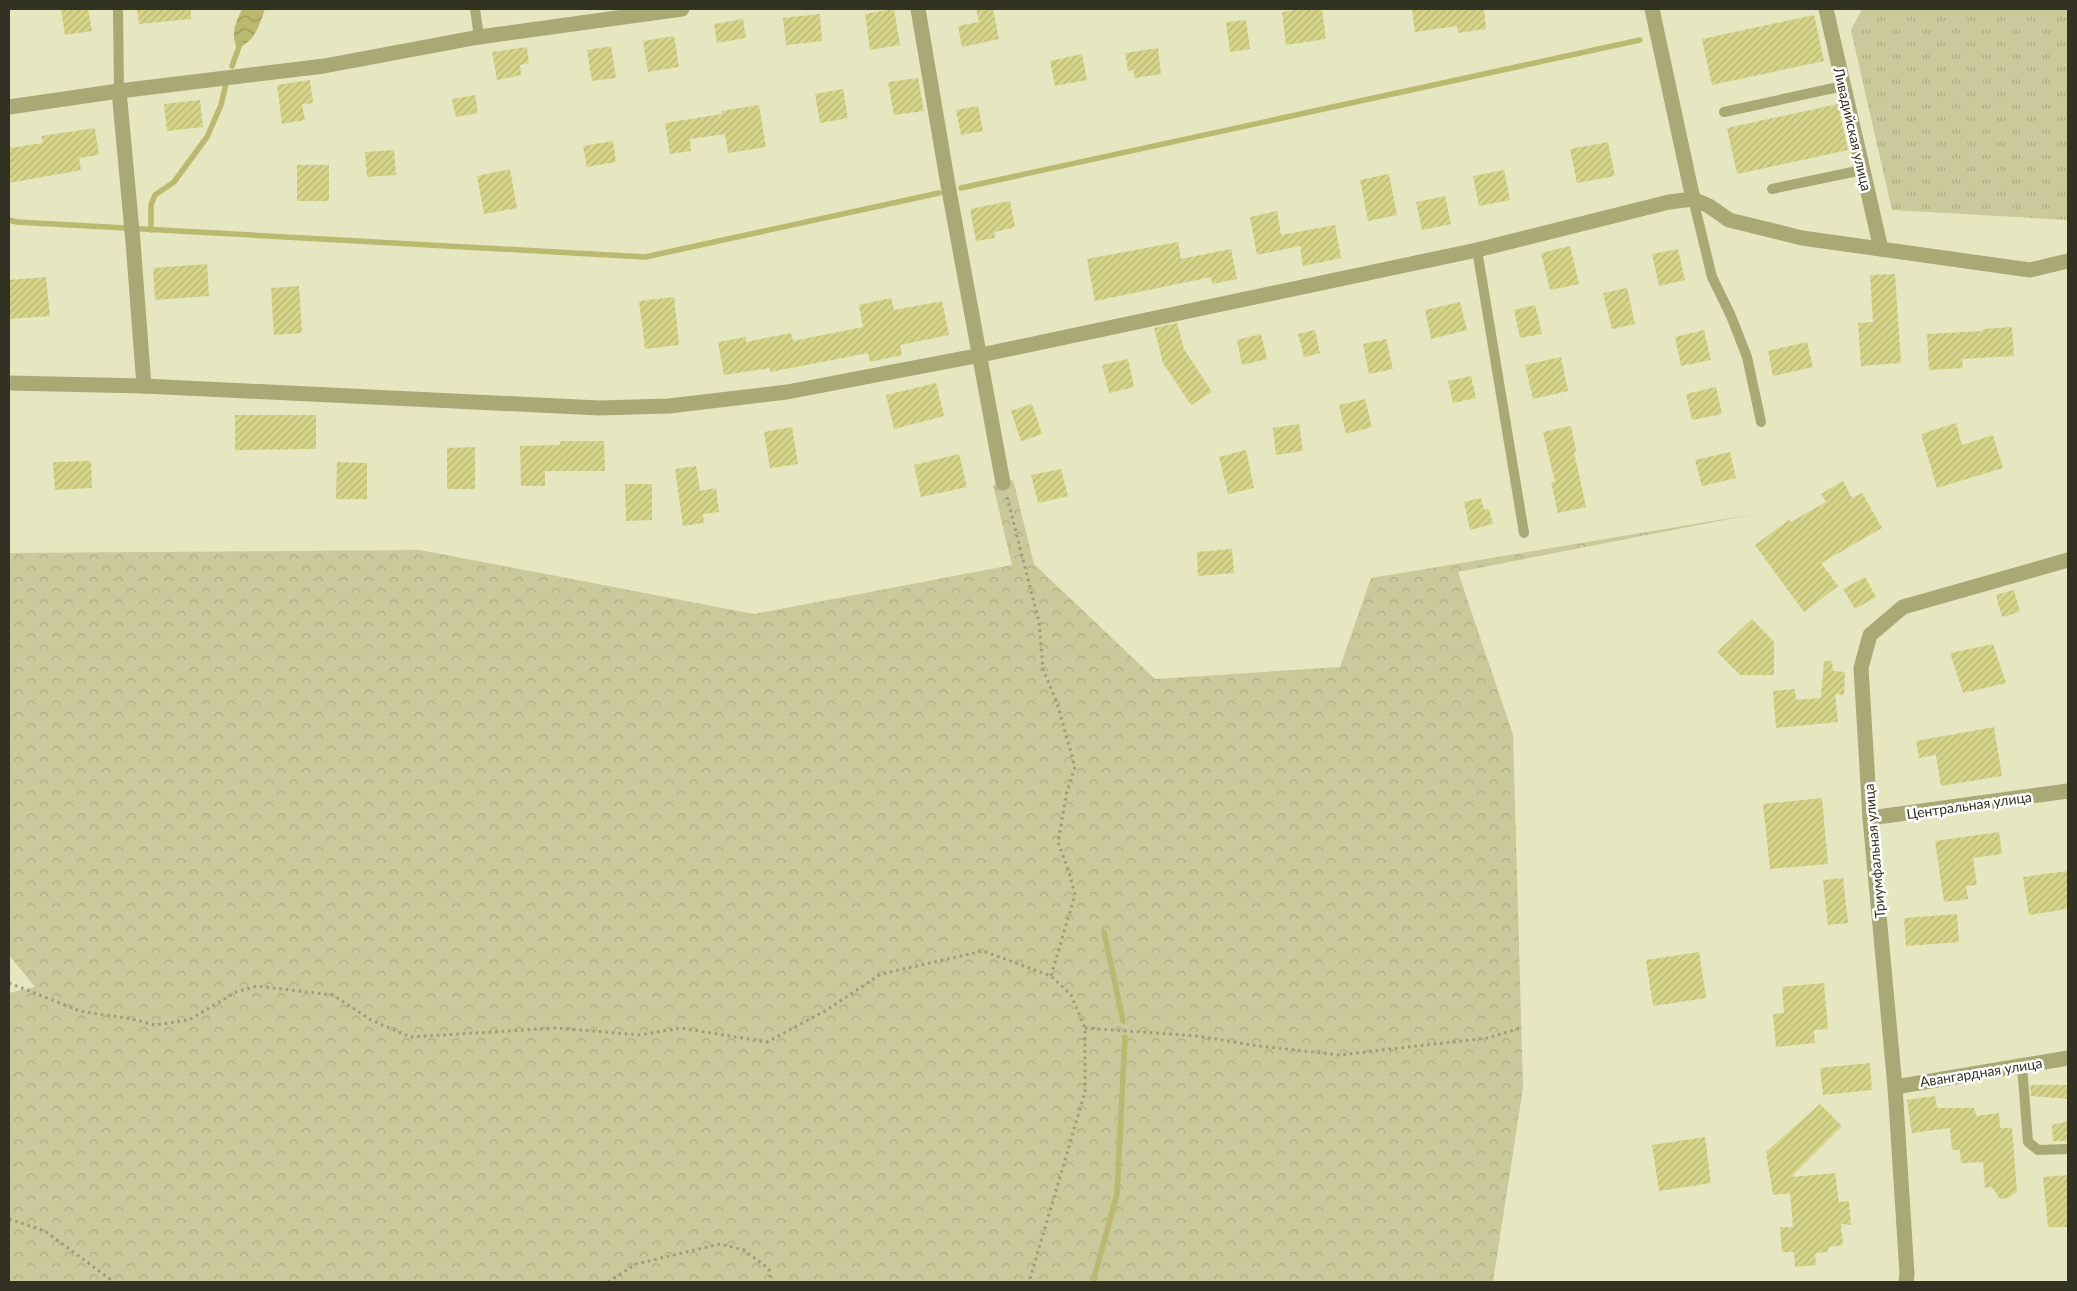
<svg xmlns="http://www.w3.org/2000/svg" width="2077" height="1291" viewBox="0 0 2077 1291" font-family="Lato,sans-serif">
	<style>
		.grass { fill: url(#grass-tufts) }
		.forest { fill: url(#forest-crowns) }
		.water { fill: url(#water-waves) }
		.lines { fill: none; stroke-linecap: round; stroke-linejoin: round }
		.stream { stroke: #bab96f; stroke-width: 5.5 }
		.building { fill: url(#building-hatch) }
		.path { stroke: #9b9b7f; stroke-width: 3; stroke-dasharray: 2.5 4; stroke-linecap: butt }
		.lane { stroke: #a9a975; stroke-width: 10 }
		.street { stroke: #a9a975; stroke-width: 15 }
		.labels { text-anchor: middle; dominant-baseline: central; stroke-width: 5; stroke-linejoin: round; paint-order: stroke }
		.street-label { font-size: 14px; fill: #323223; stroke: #fff }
	</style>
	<defs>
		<pattern id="grass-tufts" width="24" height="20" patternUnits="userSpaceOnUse" patternTransform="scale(1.25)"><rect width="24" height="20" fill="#c9c99b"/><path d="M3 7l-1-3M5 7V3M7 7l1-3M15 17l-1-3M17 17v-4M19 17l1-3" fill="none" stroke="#adad85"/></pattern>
		<pattern id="forest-crowns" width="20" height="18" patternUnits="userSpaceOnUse" patternTransform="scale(1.25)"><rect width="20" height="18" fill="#c9c99b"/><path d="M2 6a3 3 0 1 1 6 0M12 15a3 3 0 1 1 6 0" fill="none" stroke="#adad85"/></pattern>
		<pattern id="water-waves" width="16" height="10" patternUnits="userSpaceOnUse" patternTransform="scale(1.25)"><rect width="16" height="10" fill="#bab96f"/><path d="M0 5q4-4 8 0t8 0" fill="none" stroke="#98975b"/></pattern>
		<pattern id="building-hatch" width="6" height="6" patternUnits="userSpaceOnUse" patternTransform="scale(1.25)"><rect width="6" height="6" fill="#d5d489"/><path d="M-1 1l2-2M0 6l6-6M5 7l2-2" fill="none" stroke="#b7b676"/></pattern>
	</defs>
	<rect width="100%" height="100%" fill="#e6e6c0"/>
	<!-- grass -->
	<path class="grass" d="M1862 9H2068V220L1892 210 1851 30Z"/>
	<!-- forest -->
	<path class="forest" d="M1013 480 1034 564 1155 679 1340 667 1371 578 1755 514 1458 572 1513 735 1523 1088 1493 1282H9V993L35 987 9 955V553L420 550 754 614 1012 565 993 485Z"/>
	<!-- water -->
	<path class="water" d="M242 9H265C259 26 255 42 237 48 230 33 236 23 242 9Z"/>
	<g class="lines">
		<!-- stream -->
		<g class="stream">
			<path d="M232 66 240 44"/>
			<path d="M961 188 1640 40"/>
			<path d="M9 220 17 222 645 257 939 193"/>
			<path d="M151 230V205L155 195 174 182 207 137 221 105 226 84"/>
			<path d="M1104 932 1123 1021"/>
			<path d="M1093 1282 1117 1194 1125 1037"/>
		</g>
	</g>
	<!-- building -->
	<g class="building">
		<path d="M61 9H88L92 31 65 35Z"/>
		<path d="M137 9H191V19L139 24Z"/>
		<path d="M894 9 900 45 870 50 865 14Z"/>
		<path d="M976 9H993L999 39 962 47 958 26 979 22Z"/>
		<path d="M1302 9H1322L1326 39 1286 45 1282 12Z"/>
		<path d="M1412 9H1484L1486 29 1458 33 1457 26 1415 32Z"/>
		<path d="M820 14 822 41 786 45 783 18Z"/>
		<path d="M1814 15 1824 61 1712 85 1702 39Z"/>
		<path d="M743 19 746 38 717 43 714 24Z"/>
		<path d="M1246 20 1250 49 1230 52 1226 22Z"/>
		<path d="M674 36 679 67 648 72 643 41Z"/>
		<path d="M611 46 616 78 592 81 587 50Z"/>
		<path d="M527 47 529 63 520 65 521 75 497 80 492 52Z"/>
		<path d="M1158 48 1161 74 1135 78 1133 70 1128 71 1125 53Z"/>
		<path d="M1082 54 1087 80 1055 86 1050 61Z"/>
		<path d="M918 78 924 111 894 115 888 82Z"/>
		<path d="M310 80 313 103 302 104 305 120 282 124 277 85Z"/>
		<path d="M843 89 848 118 820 123 815 94Z"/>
		<path d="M475 95 478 113 456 117 452 99Z"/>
		<path d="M200 100 203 127 167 131 164 104Z"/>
		<path d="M1838 104 1848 150 1737 174 1727 128Z"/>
		<path d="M759 105 766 147 728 153 725 134 690 139 691 151 670 154 665 123 722 114 721 111Z"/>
		<path d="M978 106 983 131 961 135 956 110Z"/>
		<path d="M95 128 99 155 79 158 81 170 9 183V148L43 143 41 136Z"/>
		<path d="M613 141 616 162 587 167 583 146Z"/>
		<path d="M1608 142 1615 176 1577 183 1570 149Z"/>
		<path d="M394 150 396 175 367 177 365 152Z"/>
		<rect x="297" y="165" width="32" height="36"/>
		<path d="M510 169 517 208 484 214 477 176Z"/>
		<path d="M1504 170 1510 200 1479 206 1473 176Z"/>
		<path d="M1389 174 1397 215 1368 221 1360 180Z"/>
		<path d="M1445 196 1451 224 1422 230 1416 202Z"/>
		<path d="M1010 201 1015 227 994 232 995 238 976 241 970 209Z"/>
		<path d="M1277 211 1281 235 1335 225 1341 258 1303 266 1300 246 1257 255 1250 217Z"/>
		<path d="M1178 242 1181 259 1231 249 1237 279 1212 284 1211 277 1095 301 1087 259Z"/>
		<path d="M1570 246 1579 284 1550 290 1541 253Z"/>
		<path d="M1678 249 1685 280 1659 286 1652 254Z"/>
		<path d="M207 264 209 296 155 300 153 268Z"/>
		<path d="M1895 274 1901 363 1861 366 1858 323 1873 322 1870 275Z"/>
		<path d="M46 277 50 316 9 319V280Z"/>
		<path d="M299 286 302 333 274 335 271 288Z"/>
		<path d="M1627 288 1635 324 1612 329 1603 293Z"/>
		<path d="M674 297 679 345 645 349 639 301Z"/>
		<path d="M891 298 894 310 942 301 949 335 900 345 902 355 870 362 868 353 770 372V368L724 375 718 342 746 337V342L791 333 793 341 863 327 859 305Z"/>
		<path d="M1460 302 1467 330 1431 339 1425 310Z"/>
		<path d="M1535 305 1542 334 1520 338 1514 310Z"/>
		<path d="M1177 323 1184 349 1212 392 1191 405 1163 363 1154 328Z"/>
		<path d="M2012 327 2014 356 1962 359 1963 368 1929 370 1927 334 1983 331V329Z"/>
		<path d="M1315 330 1320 353 1304 357 1298 334Z"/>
		<path d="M1704 330 1711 360 1681 366 1675 337Z"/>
		<path d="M1261 334 1267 359 1242 365 1237 340Z"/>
		<path d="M1386 339 1393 369 1369 374 1363 344Z"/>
		<path d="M1807 342 1813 367 1773 376 1768 351Z"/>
		<path d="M1561 357 1568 391 1533 399 1525 365Z"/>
		<path d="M1128 359 1134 387 1109 393 1102 365Z"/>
		<path d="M1471 376 1476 398 1453 403 1448 381Z"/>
		<path d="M936 383 944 416 894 429 886 395Z"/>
		<path d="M1716 387 1722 414 1692 420 1686 394Z"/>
		<path d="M1365 399 1372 427 1346 434 1339 405Z"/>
		<path d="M1032 404 1042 434 1021 441 1011 411Z"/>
		<path d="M235 415H316V449L235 450Z"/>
		<path d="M1956 423 1962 445 1993 435 2003 468 1937 488 1921 434Z"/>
		<path d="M1299 424 1303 451 1276 455 1273 428Z"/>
		<path d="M1571 426 1576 451 1574 452 1586 507 1558 513 1551 482H1555L1543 432Z"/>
		<path d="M792 427 798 464 770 468 764 432Z"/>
		<path d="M560 441H604L605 471H545V486H521L520 446 560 445Z"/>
		<path d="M475 447V489H447V448Z"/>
		<path d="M1246 450 1254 488 1228 494 1219 457Z"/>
		<path d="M1730 452 1736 478 1702 486 1695 460Z"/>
		<path d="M959 454 967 487 921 497 914 465Z"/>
		<path d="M91 461 92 488 55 490 53 462Z"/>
		<path d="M337 462 367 463V499H336Z"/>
		<path d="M696 466 700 491 716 488 719 512 703 514 704 523 683 526 675 469Z"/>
		<path d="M1061 469 1068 496 1038 503 1031 475Z"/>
		<path d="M1843 481 1852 498 1862 493 1882 528 1821 563 1838 586 1804 612 1755 545 1789 520 1791 522 1826 502 1821 494Z"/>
		<path d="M625 484H652V520L626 521Z"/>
		<path d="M1481 498 1484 510 1489 509 1493 524 1470 530 1464 502Z"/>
		<path d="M1232 549 1234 573 1198 576 1197 552Z"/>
		<path d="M1865 577 1876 597 1855 609 1843 589Z"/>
		<path d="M2014 590 2020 612 2002 617 1996 595Z"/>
		<path d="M1752 619 1774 642V675H1740L1717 652Z"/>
		<path d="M1993 644 2006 683 1963 693 1950 653Z"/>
		<path d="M1824 661H1832L1833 671 1845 672 1844 695 1835 694 1838 722 1776 728 1773 691 1795 689 1796 700 1821 698Z"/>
		<path d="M1994 727 2002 776 1941 786 1936 755 1919 758 1916 741Z"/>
		<path d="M1822 798 1828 864 1770 869 1763 804Z"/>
		<path d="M1999 832 2002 854 1973 858 1977 885 1966 886 1968 899 1944 902 1935 841Z"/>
		<path d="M2068 871V909L2029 915 2023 877Z"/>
		<path d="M1843 878 1848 923 1828 925 1823 880Z"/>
		<path d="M1957 914 1959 942 1906 946 1904 918Z"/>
		<path d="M1699 952 1706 998 1653 1006 1646 960Z"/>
		<path d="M1824 983 1828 1029 1814 1030 1815 1043 1776 1047 1773 1014 1784 1013 1782 987Z"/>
		<path d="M1870 1063 1872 1090 1823 1095 1820 1068Z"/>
		<path d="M2030 1085H2068V1099L2031 1096Z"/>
		<path d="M1935 1096 1937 1108H1974L1976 1116 1999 1113 2000 1128H2012L2017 1192 2008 1198 2000 1199 1992 1187 1985 1188 1983 1162 1961 1163 1960 1150H1952L1950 1128 1912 1133 1907 1100Z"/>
		<path d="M1820 1104 1842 1126 1791 1177 1835 1173 1839 1202 1849 1201 1851 1225 1841 1224 1843 1245 1829 1247 1828 1252 1815 1253 1816 1265 1795 1267 1794 1252H1782L1780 1227H1793L1790 1193 1773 1195 1766 1152Z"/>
		<path d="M2068 1121V1141H2053L2052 1125Z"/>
		<path d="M1705 1137 1711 1183 1659 1191 1652 1145Z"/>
		<path d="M2068 1175V1227H2048L2043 1177Z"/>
	</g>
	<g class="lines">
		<!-- path -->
		<g class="path">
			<path d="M1007 497 1039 622 1043 669 1057 703 1075 767 1067 791 1058 842 1069 872 1075 895 1051 976"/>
			<path d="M9 983 80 1011 132 1019 155 1025 189 1020 236 992 257 986 333 995 371 1020 410 1037 556 1028 640 1035 681 1028 767 1042 825 1011 881 974 983 951 1051 976 1071 995 1085 1028V1092L1029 1282"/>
			<path d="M1085 1028 1198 1036 1251 1045 1339 1055 1487 1038 1521 1028"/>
			<path d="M9 1219 45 1231 114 1282"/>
			<path d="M608 1282 636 1264 720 1244 744 1250 769 1269 771 1282"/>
		</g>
		<!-- lane -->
		<g class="lane">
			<path d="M118 9 119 91"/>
			<path d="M475 9 479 37"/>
			<path d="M1724 112 1843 86"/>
			<path d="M1772 189 1862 170"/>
			<path d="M1693 199 1712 277 1731 316 1747 357 1761 422"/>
			<path d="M1477 250 1524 533"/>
			<path d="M2022 1066 2028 1142 2038 1150 2068 1149"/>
		</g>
		<!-- street -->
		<g class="street">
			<path d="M918 9 948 185 1003 483"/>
			<path d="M1652 9 1693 199"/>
			<path d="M1826 9 1881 249"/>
			<path d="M119 91 133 242 144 386"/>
			<path d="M9 107 119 91 324 66 479 37 682 9"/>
			<path d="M9 383 144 386 599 408 669 406 787 392 981 355 1477 250 1669 202 1693 199 1709 206 1729 220 1802 238 2030 270 2068 261"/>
			<path d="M1870 818 2068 791"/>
			<path d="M1895 1087 2068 1058"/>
			<path d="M1906 1282 1907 1274 1895 1087 1870 818 1861 668 1870 635 1903 607 2068 560"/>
		</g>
	</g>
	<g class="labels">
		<!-- street labels -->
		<g class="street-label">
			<text transform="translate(1853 129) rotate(77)">Ливадийская улица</text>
			<text transform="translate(1969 805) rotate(-8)">Центральная улица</text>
			<text transform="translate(1874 851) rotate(-95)">Триумфальная улица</text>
			<text transform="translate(1981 1072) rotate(-9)">Авангардная улица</text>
		</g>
	</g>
	<!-- border -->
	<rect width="2077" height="1291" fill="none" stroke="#323223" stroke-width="20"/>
</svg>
